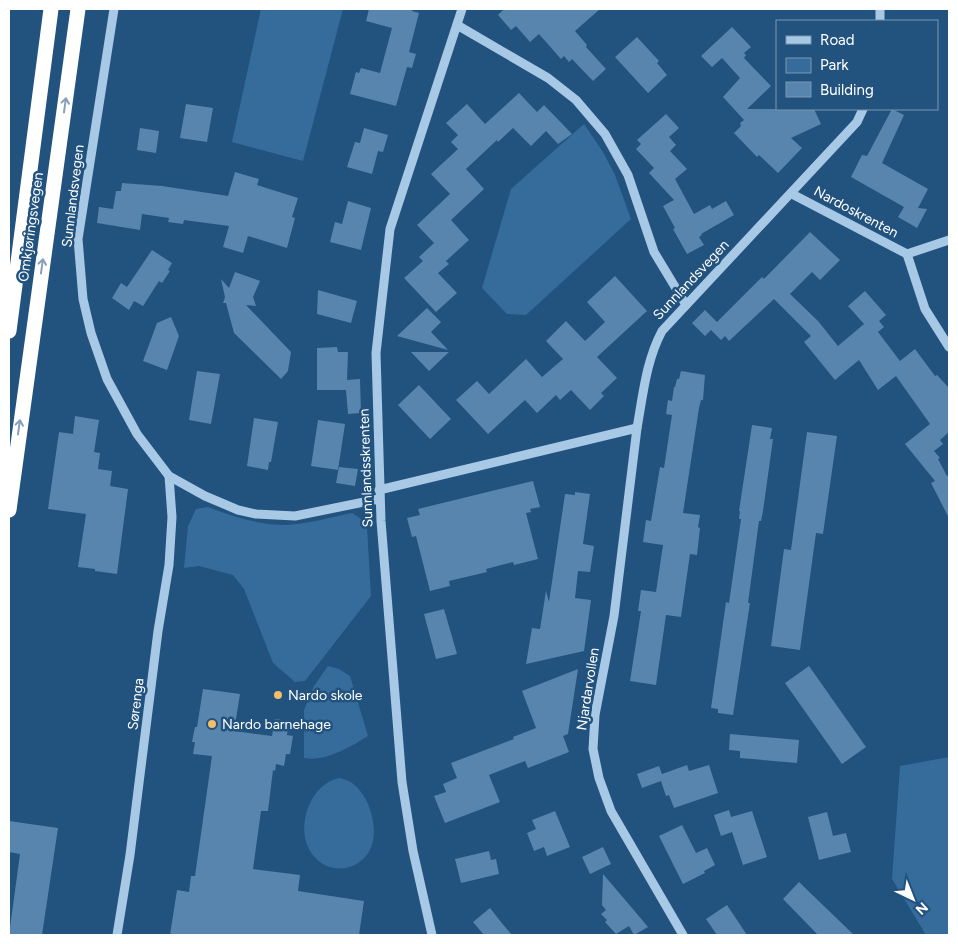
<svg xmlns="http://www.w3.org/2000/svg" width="958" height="944" viewBox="0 0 958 944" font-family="Figtree,sans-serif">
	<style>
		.green { fill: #356c9c }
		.building { fill: #5785ad }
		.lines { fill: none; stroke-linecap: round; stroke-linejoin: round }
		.minor { stroke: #a7c9e6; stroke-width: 9 }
		.highway { stroke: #fff; stroke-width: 15 }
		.oneway { stroke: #85a0b8 }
		.poi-dot { fill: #f2be69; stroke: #22527e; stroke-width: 2 }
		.labels { text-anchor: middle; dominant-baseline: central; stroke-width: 5; stroke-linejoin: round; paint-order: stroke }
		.street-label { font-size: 14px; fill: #fff; stroke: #22527e }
		.poi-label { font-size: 14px; fill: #fff; stroke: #22527e; text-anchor: start }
	</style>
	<rect width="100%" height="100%" fill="#22527e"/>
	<!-- green -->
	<g class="green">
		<path d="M261 9H343L303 161 232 142Z"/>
		<path d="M584 124 603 152 615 175 631 219 526 315 507 314 482 288 511 189Z"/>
		<path d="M208 507C234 517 259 525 287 525 307 524 332 517 352 513L360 518 367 527 371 596 305 681 295 682 273 663 244 589 233 575 199 566 184 568 188 526 196 509Z"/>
		<path d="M328 666 339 669 350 676 368 736C350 747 326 762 304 758V710L314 686Z"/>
		<path d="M949 757V935H926L892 879 900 766Z"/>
		<path d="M339 778C352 780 358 787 365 798 374 814 379 841 366 856 349 876 320 871 309 849 296 824 311 784 339 778Z"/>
	</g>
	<!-- building -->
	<g class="building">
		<path d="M369 9H412V11L419 13 409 52 416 54 412 68 407 67 396 106 350 94 356 72 359 73 361 68 380 73 392 28 366 21Z"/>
		<path d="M504 9H600L575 31 587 45 586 47 606 69 593 81 572 59 569 62 564 56 561 59 539 34 530 42 516 26 511 30 498 15Z"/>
		<path d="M732 27 751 47 744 53 746 55 744 58 771 86 747 109H814L821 124 791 138 802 148 778 173 759 155 757 157 734 133 741 126 740 123 744 120 723 97 740 78 722 58 712 67 701 56Z"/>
		<path d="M637 37 659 61 657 63 667 75 648 93 615 57Z"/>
		<path d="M519 93 537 112 544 105 572 134 558 144 546 131 531 146 513 128 498 142 497 140 466 169 484 189 451 220 469 240 446 261 449 264 438 273 457 293 436 312 404 278 423 261 419 257 434 243 417 225 450 194 431 174 458 149 451 142 458 135 446 123 467 104 485 124Z"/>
		<path d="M186 104 213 108 207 142 180 138Z"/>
		<path d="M892 109 904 115 882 163 928 189 918 208 927 209 917 228 898 217 904 207 851 177 862 155 867 156Z"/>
		<path d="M666 114 679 128 669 137 676 145 670 151 687 169 675 179 694 214 710 205 712 209 726 201 734 215 701 234 702 235 699 237 704 245 687 254 673 229 675 228 663 206 674 200 649 173 654 168 636 149 641 144 637 140Z"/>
		<path d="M140 128 159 131 156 153 137 150Z"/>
		<path d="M364 128 388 135 383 152 378 151 372 174 347 167 355 142 360 143Z"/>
		<path d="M235 172 259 179 257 185 298 198 292 217 295 218 287 248 248 236 243 253 223 247 229 226 184 220 183 224 168 222 169 218 142 214 140 230 97 223 99 207 113 209 116 191H121L122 183 162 186 228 196Z"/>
		<path d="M348 201 371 208 361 250 330 242 335 222 342 224Z"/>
		<path d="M810 232 840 260 820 280 812 272 790 294 818 321 838 346 864 324 848 306 865 291 886 315 879 321 884 327 878 332 900 361 915 349 935 376 937 375 949 388V432L940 440 943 444 934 451 940 458 938 459 947 476 949 475V518L931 483 935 481 905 444 930 424 896 376 878 390 859 360 835 380 804 342 811 336 774 299 729 341 725 336 721 340 711 330 705 336 692 323 705 310 717 322 762 277 764 279Z"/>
		<path d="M152 250 172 263 168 270 170 271 162 283 159 281 143 306 134 301 129 310 112 298 121 283 127 287Z"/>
		<path d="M235 272 260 281 253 297 256 306 246 305 291 352 288 371 281 379 234 333 226 303H223L225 297 221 279 229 288Z"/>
		<path d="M615 276 647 311 597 357 617 378 601 393 604 396 590 410 571 390 560 400 556 395 537 413 525 400 488 434 456 400 477 381 489 394 526 359 542 377 563 359 546 341 566 321 585 341 605 322 587 302Z"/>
		<path d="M318 290 357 301 351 323 317 314Z"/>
		<path d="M427 308 441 322 431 332 448 350 397 336Z"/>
		<path d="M171 317 179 336 167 370 143 361 157 323Z"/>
		<path d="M337 347 338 352H348L347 380 360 379 361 413 348 414 346 390H317V348Z"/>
		<path d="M411 352H449L429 371Z"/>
		<path d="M197 371 220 374 211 424 189 420Z"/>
		<path d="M681 371 705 375 703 400H701L699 408 683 513 700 515 698 527 700 528 697 555 690 554 681 617 666 615 656 685 630 681 641 611H638L641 590 656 592 663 545 643 542 646 520 651 521 660 467 664 468 672 415 666 414 668 400 672 401 674 387H675L677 379H679Z"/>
		<path d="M419 385 451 419 430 439 398 405Z"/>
		<path d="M75 416 99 420 94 452 100 453 98 469 112 471 110 486 128 489 117 574 95 571V569L78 567 86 514 48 509 59 432 73 434Z"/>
		<path d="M254 418 278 422 271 462H269L268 470 247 466Z"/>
		<path d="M318 420 345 424 338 470 311 466Z"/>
		<path d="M752 425 772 428 770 439H773L763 511 761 521H759L748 603H750L733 715 718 713V709L711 708 726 602 729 603 741 519H739L740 511H739Z"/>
		<path d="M807 432 837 436 823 534 816 533 800 650 771 646 784 549 791 550Z"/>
		<path d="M339 467 358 469 355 486 336 483Z"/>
		<path d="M533 481 540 507 530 509 531 512 526 513 538 559 514 565 513 562 486 569 487 572 449 581 450 586 430 591 416 536 412 537 407 518 420 515 418 509Z"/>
		<path d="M575 492 590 494 583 544 594 546 590 572 578 571 575 598 591 600 584 651 526 664 532 628 540 629 546 591 549 602 565 494 575 495Z"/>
		<path d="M444 609 457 654 436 659 424 614Z"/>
		<path d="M809 666 866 747 842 764 785 683Z"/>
		<path d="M578 669 568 734 563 736 569 752 528 768 525 761 489 775 500 802 445 823 434 796 446 792 443 784 457 778 451 763 514 739 513 737 536 728 522 691Z"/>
		<path d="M203 689 240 694 234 731 272 736 275 719 289 721 287 735 293 736 290 754H286L284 766 276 764 275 771 273 770 268 811H261L253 869 300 875 298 891 364 901 359 935H170L177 890 189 892 191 876H195L212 756 193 754 195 742H192L195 727H197Z"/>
		<path d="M730 734 799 740 797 763 740 758V751L729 750Z"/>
		<path d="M687 765 689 771 709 765 718 793 674 808 669 795 666 796 661 781 642 788 637 774 659 766 662 774Z"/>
		<path d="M729 810 731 817 752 811 767 857 743 865 732 832 721 836 714 815Z"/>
		<path d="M555 811 570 847 547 856 544 847 534 851 527 833 536 829 532 820Z"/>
		<path d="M827 812 833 836 846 833 851 852 819 860 808 817Z"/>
		<path d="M9 821 58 828 42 935H9L20 854 9 852Z"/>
		<path d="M682 825 696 853 707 848 715 865 704 871 705 873 683 884 659 836Z"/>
		<path d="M603 847 611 864 590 874 582 857Z"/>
		<path d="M489 851 491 860 496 859 499 874 461 883 455 859Z"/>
		<path d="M603 874 632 908 648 927 634 935 629 926 616 934 605 922 607 920 601 914 606 910 602 905Z"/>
		<path d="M799 882 854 935H818L783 899Z"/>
		<path d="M727 905 747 935H717L706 919Z"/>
		<path d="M490 908 501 922 512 935H484L473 922Z"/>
	</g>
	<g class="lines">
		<!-- minor -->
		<g class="minor">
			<path d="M114 9 78 239 83 299 91 333 107 379 137 434 169 476 205 496 238 510 256 514 295 516 379 499"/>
			<path d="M880 9V21"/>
			<path d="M457 25 548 78 576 100 605 134 628 175 654 252 686 305"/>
			<path d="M792 194 907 254 925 309 949 347"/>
			<path d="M907 254 949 240"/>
			<path d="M637 428 614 616 595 715 593 749 599 778 611 811 683 935"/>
			<path d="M379 490 637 428C643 395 646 361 662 331L857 122 863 109"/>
			<path d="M117 935 130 855 158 631 169 565 172 517 169 476"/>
			<path d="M432 935 413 851 402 782 381 521 376 353 390 229 462 9"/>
		</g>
		<!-- highway -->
		<g class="highway">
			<path d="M9 331 51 9"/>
			<path d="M9 510 78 9"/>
		</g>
	</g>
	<!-- one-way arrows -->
	<defs><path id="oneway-shaft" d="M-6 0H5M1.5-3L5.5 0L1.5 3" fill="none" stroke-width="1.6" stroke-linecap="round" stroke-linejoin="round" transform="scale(1.25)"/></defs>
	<g class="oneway">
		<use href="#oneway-shaft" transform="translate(65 105) rotate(-82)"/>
		<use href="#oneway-shaft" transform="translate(42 266) rotate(-82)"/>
		<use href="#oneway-shaft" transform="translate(19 427) rotate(-82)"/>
	</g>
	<!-- markers -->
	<g class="poi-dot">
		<circle cx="278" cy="695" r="5"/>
		<circle cx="212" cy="724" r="5"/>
	</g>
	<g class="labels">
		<!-- street labels -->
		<g class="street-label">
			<text transform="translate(73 196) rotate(-83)">Sunnlandsvegen</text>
			<text transform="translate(856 212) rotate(28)">Nardoskrenten</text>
			<text transform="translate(31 227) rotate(-82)">Omkjøringsvegen</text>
			<text transform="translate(691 280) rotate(-47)">Sunnlandsvegen</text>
			<text transform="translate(366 468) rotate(-92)">Sunnlandsskrenten</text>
			<text transform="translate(588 689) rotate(-81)">Njardarvollen</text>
			<text transform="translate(136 704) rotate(-83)">Sørenga</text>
		</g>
		<!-- poi labels -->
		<g class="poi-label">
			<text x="288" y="695">Nardo skole</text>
			<text x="222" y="724">Nardo barnehage</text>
		</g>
	</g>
	<!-- border -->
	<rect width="958" height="944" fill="none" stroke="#ffffff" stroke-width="20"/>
	<!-- legend -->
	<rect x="776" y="20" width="162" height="90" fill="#22527e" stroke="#7a97b2"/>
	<rect x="786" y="36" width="25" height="8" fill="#a7c9e6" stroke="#7a97b2"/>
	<text x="820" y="45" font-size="15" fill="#ffffff">Road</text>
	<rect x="786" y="58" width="25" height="15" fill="#356c9c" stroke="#7a97b2"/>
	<text x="820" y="70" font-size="15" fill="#ffffff">Park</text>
	<rect x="786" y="82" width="25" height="15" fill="#5785ad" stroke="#7a97b2"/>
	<text x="820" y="95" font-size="15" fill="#ffffff">Building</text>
	<!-- north arrow -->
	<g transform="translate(913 899) rotate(137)" stroke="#22527e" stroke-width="4" paint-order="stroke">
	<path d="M0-4L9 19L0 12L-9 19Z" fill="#ffffff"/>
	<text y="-8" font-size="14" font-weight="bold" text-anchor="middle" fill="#ffffff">N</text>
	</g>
</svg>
